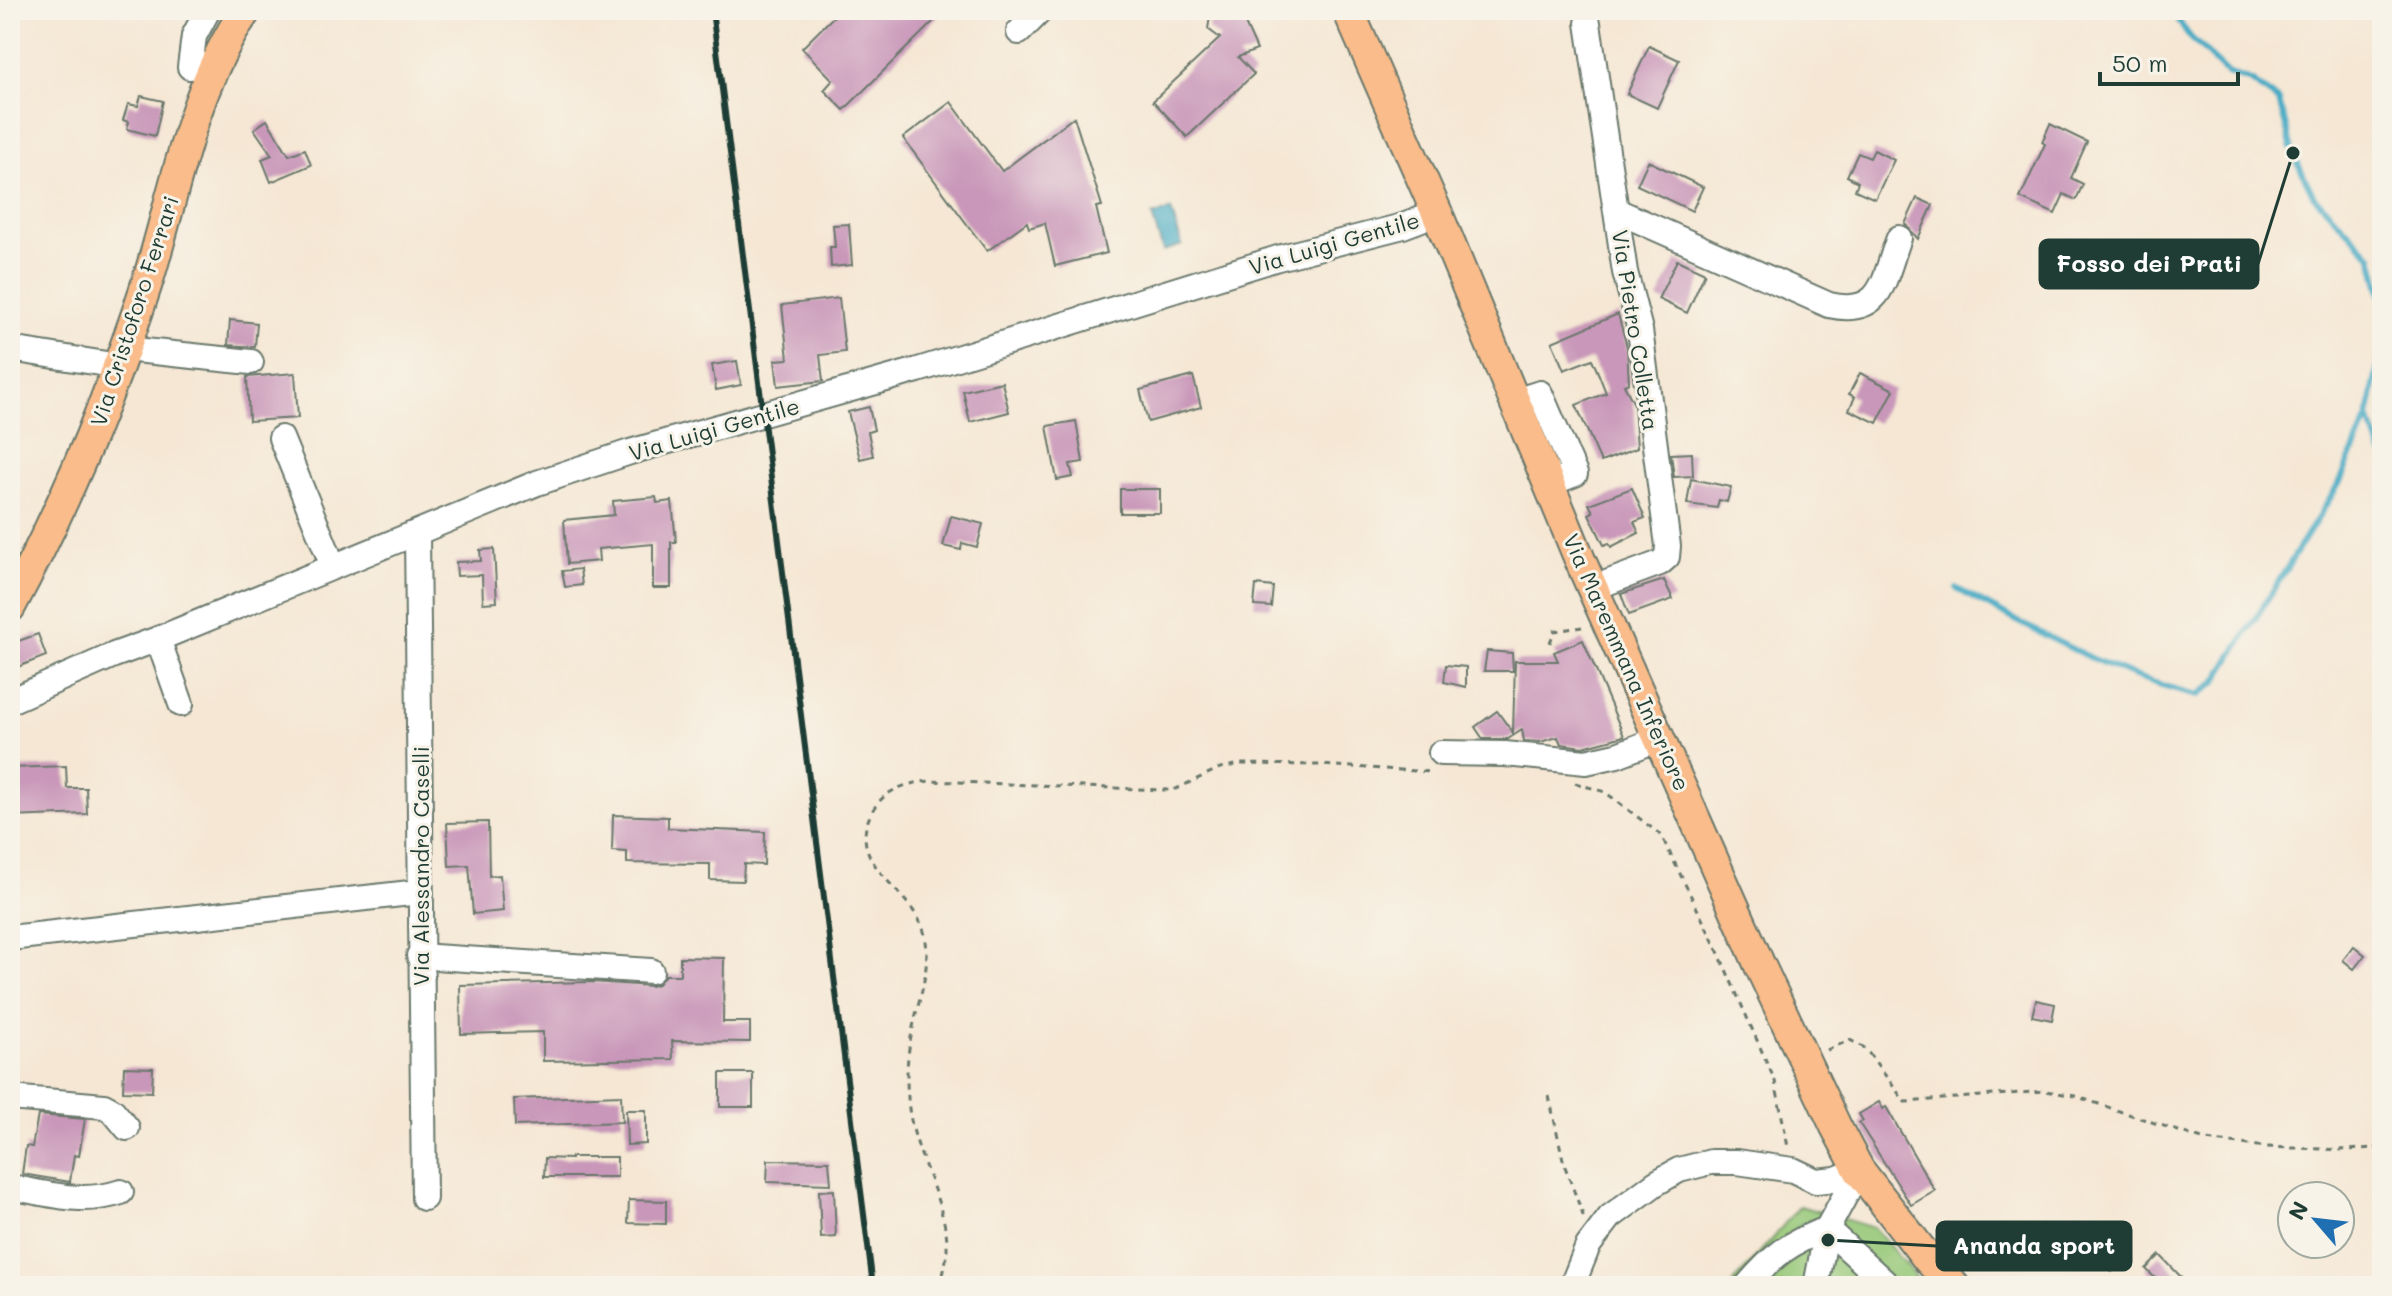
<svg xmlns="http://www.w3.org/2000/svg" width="2392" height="1296" viewBox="0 0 2392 1296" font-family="Mali,sans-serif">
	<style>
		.green { fill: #96c878; stroke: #5a8256; stroke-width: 2 }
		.water { fill: #46abc5; stroke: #32747c; stroke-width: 2 }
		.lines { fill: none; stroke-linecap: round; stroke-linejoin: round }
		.stream { stroke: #46abc5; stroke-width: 6 }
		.building { fill: #c997b9 }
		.minor-casing { stroke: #6a786c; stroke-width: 28 }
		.major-casing { stroke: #6a786c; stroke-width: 34 }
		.path { stroke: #6a786c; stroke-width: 3; stroke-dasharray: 6 6; stroke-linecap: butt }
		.minor { stroke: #fff; stroke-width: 24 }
		.major { stroke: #f9bc8a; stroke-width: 30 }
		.rail { stroke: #1f3d34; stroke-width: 6 }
		.labels { text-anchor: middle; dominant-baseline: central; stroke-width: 6; stroke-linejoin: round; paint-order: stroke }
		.street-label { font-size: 22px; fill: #1f3d34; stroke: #f7f3e8 }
		.leader { fill: none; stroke: #1f3d34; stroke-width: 3 }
		.callout-dot { fill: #1f3d34; stroke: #f7f3e8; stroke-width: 3 }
		.callout { fill: #1f3d34; stroke: #1f3d34; stroke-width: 3 }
		.callout-label { font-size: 24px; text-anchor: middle; font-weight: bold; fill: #fff }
	</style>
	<rect width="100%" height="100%" fill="#f7f3e8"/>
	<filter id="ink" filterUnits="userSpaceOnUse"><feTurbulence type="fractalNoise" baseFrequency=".0125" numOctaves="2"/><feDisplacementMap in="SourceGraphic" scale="16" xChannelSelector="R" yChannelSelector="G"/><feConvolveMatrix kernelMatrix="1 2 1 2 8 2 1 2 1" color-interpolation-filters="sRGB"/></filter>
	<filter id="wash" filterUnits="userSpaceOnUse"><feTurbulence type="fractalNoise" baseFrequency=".006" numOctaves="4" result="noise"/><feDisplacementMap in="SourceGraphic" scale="32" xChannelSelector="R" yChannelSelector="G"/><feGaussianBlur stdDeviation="1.8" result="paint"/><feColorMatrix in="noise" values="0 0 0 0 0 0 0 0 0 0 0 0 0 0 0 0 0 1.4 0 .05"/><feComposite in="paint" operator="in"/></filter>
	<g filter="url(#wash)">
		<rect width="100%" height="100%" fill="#f5e7d4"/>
		<!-- green -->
		<path class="green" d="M1800 1206 1874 1228 1924 1286H1731Z"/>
		<!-- water -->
		<path class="water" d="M1171 210 1182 245 1163 251 1152 216Z"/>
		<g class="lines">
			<!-- stream -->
			<g class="stream">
				<path d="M2173 10 2186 33 2227 73 2251 81 2279 101 2293 153 2313 195 2372 256 2382 297"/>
				<path d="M2382 345 2368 417 2382 453"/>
				<path d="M1957 589C2035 630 2112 676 2199 695L2216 682 2339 484 2368 417"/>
			</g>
		</g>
		<g id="blocks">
			<!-- building -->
			<g class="building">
				<path d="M840 10H945L844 110 824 90 833 80 802 48Z"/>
				<path d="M1211 10H1239L1257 50 1238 57 1254 74 1187 137 1153 101 1220 38 1208 29Z"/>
				<path d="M1649 46 1679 60 1657 108 1627 94Z"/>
				<path d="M141 96 163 101 155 136 127 129 129 122 123 120 128 104 138 106Z"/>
				<path d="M951 102 1002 171 1074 117 1102 206 1096 207 1107 253 1055 266 1045 223 1029 228 1027 222 987 251 903 138Z"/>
				<path d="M267 120 289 155 305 149 311 165 271 182 262 159 272 155 254 129Z"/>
				<path d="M2050 124 2087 142 2071 178 2083 184 2076 200 2064 194 2055 214 2020 198 2045 144 2042 142Z"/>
				<path d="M1874 150 1894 160 1875 199 1855 190 1858 182 1847 176 1858 153 1870 158Z"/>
				<path d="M1648 161 1703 187 1692 211 1637 185Z"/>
				<path d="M1917 198 1933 205 1918 239 1905 224Z"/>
				<path d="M849 224 852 265 831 267 830 247H835L833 225Z"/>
				<path d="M1677 260 1705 273 1687 313 1658 299Z"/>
				<path d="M839 298 845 352 820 355 823 381 778 386 775 360 788 359 782 305Z"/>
				<path d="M1618 314 1627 347 1629 383 1624 385 1634 404 1637 448 1601 462 1576 405 1606 393 1599 375 1592 359 1564 370 1552 342Z"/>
				<path d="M230 320 257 323 255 347 228 345Z"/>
				<path d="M737 361 741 385 716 390 712 365Z"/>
				<path d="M295 373 298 418 249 421 247 377Z"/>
				<path d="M1860 373 1894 390 1877 423 1849 410 1855 397 1849 394Z"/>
				<path d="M1193 376 1201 407 1148 422 1140 390Z"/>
				<path d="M1002 382 1009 412 970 422 963 391Z"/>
				<path d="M869 407 874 430 868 432 873 456 860 459 848 412Z"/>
				<path d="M1076 421 1083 462 1070 464 1073 477 1057 480 1047 426Z"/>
				<path d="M1692 453 1693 476 1674 477 1671 454Z"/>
				<path d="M1691 479 1731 487 1727 502 1719 500 1717 508 1687 504Z"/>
				<path d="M1632 488 1645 518 1634 522 1639 533 1611 547 1609 543 1604 545 1589 514 1593 512 1589 504Z"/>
				<rect x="1120" y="489" width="40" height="24"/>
				<path d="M656 497 657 503 672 501 676 542H671V588H653V544L598 549 599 561 567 564 564 520 614 515 613 501Z"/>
				<path d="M951 516 983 524 977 547 962 543 961 550 943 546Z"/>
				<path d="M494 549 497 602 483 603 482 575 457 576 456 562 481 561 480 550Z"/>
				<path d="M580 569 582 585 565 587 562 571Z"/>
				<path d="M1664 580 1673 599 1629 615 1621 594Z"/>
				<path d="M1256 585 1273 587 1271 607 1254 606Z"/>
				<path d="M38 634 46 656 10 670V644Z"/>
				<path d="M1583 640 1624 736 1583 747 1561 744 1558 737 1540 742 1524 741 1522 730 1508 739H1483L1475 727 1497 711 1513 733 1515 661H1558L1554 652Z"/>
				<path d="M1487 651 1512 653 1513 671H1484Z"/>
				<path d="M1446 665 1466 667V687L1444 682Z"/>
				<path d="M66 766 67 788H86L87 814 10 817V768Z"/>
				<path d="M613 815 668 817V828L765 832 764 865 744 864 743 881 710 880V864L627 863V852L612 851Z"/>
				<path d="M488 822 489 876 500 875 503 911 473 914 469 865 449 866 447 823Z"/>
				<path d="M2354 946 2365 955 2354 969 2343 960Z"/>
				<path d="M680 957 724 958 723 1022H750V1042L672 1041 673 1059 543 1061V1032L461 1034 460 985 593 982 651 986 658 984 665 975H680Z"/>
				<path d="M2036 1000 2055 1004 2052 1020 2032 1016Z"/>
				<path d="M124 1067 153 1068 152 1092 123 1091Z"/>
				<rect x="720" y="1073" width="33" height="34"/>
				<path d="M621 1095 622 1122 515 1126 514 1099Z"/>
				<path d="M1879 1102 1883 1109 1886 1107 1935 1191 1911 1205 1859 1123 1863 1121 1859 1114Z"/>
				<path d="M626 1110H646V1144L627 1145Z"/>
				<path d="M38 1115 85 1119 79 1156 74 1155 70 1182 22 1174 26 1146 32 1147Z"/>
				<path d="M571 1157H617V1177H544L545 1158 571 1159Z"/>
				<path d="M768 1160 829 1161 831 1184 767 1182Z"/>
				<path d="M834 1190 836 1237 821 1238 819 1191Z"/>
				<path d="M629 1200 666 1201V1224L628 1223Z"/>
				<path d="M2160 1255 2183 1279 2176 1286H2163L2146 1269Z"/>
			</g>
		</g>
	</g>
	<g filter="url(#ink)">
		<use href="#blocks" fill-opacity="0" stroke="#6a786c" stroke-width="2"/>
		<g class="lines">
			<defs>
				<g id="minor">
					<path d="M1588 23 1625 272 1640 330 1668 546 1667 557 1660 563 1593 588"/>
					<path d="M1019 32 1041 10"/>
					<path d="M190 67 194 36 208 10"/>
					<path d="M1617 211 1829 305C1883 317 1883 280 1899 238"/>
					<path d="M10 349 119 366"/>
					<path d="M125 349 251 362"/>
					<path d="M1515 401 1540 393 1575 474 1549 484"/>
					<path d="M281 438 333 566"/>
					<path d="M417 534 424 1198"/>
					<path d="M158 639 181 704"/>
					<path d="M10 701 114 655 158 639 537 483 630 452 918 370 1278 258 1403 226 1437 213"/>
					<path d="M1441 753 1505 754 1586 762 1617 755 1661 738"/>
					<path d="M10 938 419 892"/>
					<path d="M419 956 651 971"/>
					<path d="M10 1098 104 1106 113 1111 127 1128"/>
					<path d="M10 1187C50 1194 82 1205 121 1192"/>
					<path d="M1572 1286 1588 1246 1610 1217 1656 1183 1679 1170 1711 1162H1737L1793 1170 1816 1181 1836 1179 1859 1170"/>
					<path d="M1747 1286C1772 1256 1790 1242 1827 1229L1889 1286"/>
					<path d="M1816 1286 1827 1229 1859 1170"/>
				</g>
				<g id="major">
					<path d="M1348 10 1437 213 1580 560 1760 966 1836 1127 1859 1170 1928 1259 1954 1286"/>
					<path d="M10 607C66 503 111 395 147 283 176 191 190 91 246 10"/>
				</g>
			</defs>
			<!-- minor casing -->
			<use href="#minor" class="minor-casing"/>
			<!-- major casing -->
			<use href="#major" class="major-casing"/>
			<!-- path -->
			<g class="path">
				<path d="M1550 643 1554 631 1582 627"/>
				<path d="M1575 783 1605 792 1661 835 1716 947 1775 1081 1788 1147"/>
				<path d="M1827 1050 1850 1040 1865 1048 1905 1102 2046 1091 2075 1096 2205 1140 2267 1147 2349 1150 2382 1147"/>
				<path d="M1549 1096 1564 1164 1584 1218"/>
				<path d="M2111 1255 2110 1266 2117 1286"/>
				<path d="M940 1286C945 1269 949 1250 946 1232 938 1186 910 1144 908 1097 906 1078 907 1056 911 1037 917 1004 930 974 926 941 920 890 840 867 873 810 885 789 908 783 930 781L1164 790 1176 789 1220 768 1241 764 1320 765 1432 772"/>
			</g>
			<!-- minor -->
			<use href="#minor" class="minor"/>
			<!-- major -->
			<use href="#major" class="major"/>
			<!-- rail -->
			<path class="rail" d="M712 10 873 1286"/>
		</g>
	</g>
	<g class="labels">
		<!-- street labels -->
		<g class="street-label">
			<text transform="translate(1334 243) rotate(-16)">Via Luigi Gentile</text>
			<text transform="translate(134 311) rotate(-72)">Via Cristoforo Ferrari</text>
			<text transform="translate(1636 330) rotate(81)">Via Pietro Colletta</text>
			<text transform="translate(714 429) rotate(-16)">Via Luigi Gentile</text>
			<text transform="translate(1627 662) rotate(66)">Via Maremmana Inferiore</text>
			<text transform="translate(420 866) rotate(-90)">Via Alessandro Caselli</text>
		</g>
	</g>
	<!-- callouts -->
	<path class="leader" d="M2293 153L2258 264M1828 1240L1937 1246"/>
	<g class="callout-dot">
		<circle cx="2293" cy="153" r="8"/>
		<circle cx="1828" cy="1240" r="8"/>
	</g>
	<g class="callout">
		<rect x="2040" y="240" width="218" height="48" rx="8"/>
		<rect x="1937" y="1222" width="194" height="48" rx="8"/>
	</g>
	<g class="callout-label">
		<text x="2149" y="272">Fosso dei Prati</text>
		<text x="2034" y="1254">Ananda sport</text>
	</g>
	<!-- margin -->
	<rect width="2392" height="1296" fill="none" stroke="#f7f3e8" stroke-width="40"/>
	<!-- north arrow -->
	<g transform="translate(2316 1220) rotate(298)"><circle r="38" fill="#f7f3e8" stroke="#a1aaa0" stroke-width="2"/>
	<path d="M0-6L14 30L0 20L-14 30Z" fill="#1f6fb2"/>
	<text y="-12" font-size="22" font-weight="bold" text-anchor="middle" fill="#1f3d34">N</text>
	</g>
	<!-- scale -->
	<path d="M2100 72v12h138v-12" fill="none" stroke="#1f3d34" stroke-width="4"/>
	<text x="2112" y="72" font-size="24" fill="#1f3d34" stroke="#f7f3e8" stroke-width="6" paint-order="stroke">50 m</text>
</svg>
